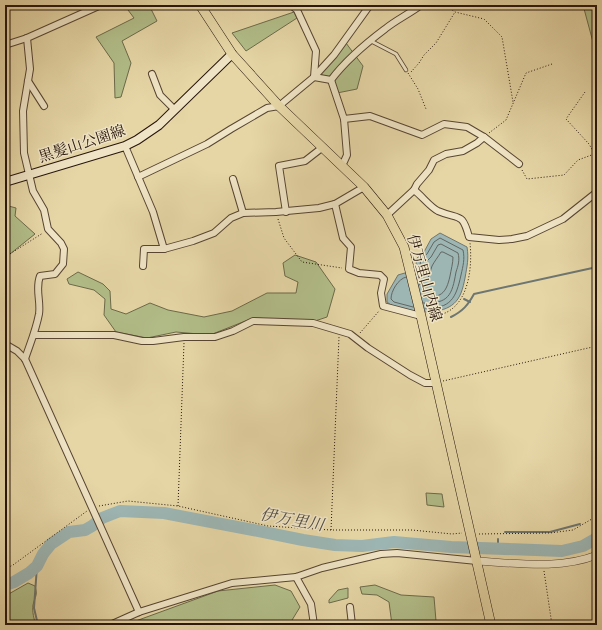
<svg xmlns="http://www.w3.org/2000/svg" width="602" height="630" viewBox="0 0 602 630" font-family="'IM FELL DW Pica','Noto Serif JP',serif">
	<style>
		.green { fill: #b2be89; stroke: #6c6a4a }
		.water { fill: #9db6b4; stroke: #6e7671 }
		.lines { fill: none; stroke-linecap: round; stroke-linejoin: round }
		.shore { stroke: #626660; stroke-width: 1 }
		.stream { stroke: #6e7671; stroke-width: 2 }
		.river { stroke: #9db6b4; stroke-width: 12 }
		.service-casing { stroke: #574532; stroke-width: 4.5 }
		.minor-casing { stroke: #574532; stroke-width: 8 }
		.tertiary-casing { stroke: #574532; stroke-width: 8 }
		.secondary-casing { stroke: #27150c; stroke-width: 10 }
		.primary-casing { stroke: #27150c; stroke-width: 10 }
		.path { stroke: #27150c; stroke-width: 1; stroke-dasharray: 1 2; stroke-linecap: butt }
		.service { stroke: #efe4c5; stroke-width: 3 }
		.minor { stroke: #efe4c5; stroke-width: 6 }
		.tertiary { stroke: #efe4c5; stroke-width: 7 }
		.secondary { stroke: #efe4c5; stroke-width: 8 }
		.primary { stroke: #e6d6a6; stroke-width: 9 }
		.labels { text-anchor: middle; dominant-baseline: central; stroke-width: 3; stroke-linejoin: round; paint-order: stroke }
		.street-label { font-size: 15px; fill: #27150c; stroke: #efe4c5 }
		.water-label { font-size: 16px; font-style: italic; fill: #504d47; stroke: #efe4c5 }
	</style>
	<rect width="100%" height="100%" fill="#e6d6a6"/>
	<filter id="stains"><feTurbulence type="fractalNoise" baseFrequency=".005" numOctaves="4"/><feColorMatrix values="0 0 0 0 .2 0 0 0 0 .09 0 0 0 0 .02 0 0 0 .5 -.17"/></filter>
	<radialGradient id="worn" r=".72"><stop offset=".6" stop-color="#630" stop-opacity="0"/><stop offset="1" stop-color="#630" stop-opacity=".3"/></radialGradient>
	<!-- green -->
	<g class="green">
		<path d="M143 5H149L157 21 122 41 131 63 121 97 115 98 114 63 96 37 134 18 128 10Z"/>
		<path d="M583 5H597V57Z"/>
		<path d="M294 12 297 18 246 51 232 33Z"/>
		<path d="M346 43 363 66 357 89 337 93 334 80 320 74Z"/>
		<path d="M5 205 16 208 15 216 35 234 5 258Z"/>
		<path d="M295 255 316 262 335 289 327 317 315 321 253 318 210 335 176 332 147 338 116 332 104 315 105 299 94 290 69 284 67 279 78 272 103 284 110 291 111 309 126 314 150 303 168 310 204 317 232 311 267 293H296L298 282 285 276 283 263Z"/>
		<path d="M426 493 442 494 444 507 427 505Z"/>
		<path d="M28 583 35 586C38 596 35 596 33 605 32 612 34 619 36 625H5V595H7Z"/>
		<path d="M275 585 291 591 300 607 289 625H130L133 622 218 591Z"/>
		<path d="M375 585 401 595 434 597 436 621 431 625H392L389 602 377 595 362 594 360 587Z"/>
		<path d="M348 588V598L329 603V600L338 590Z"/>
	</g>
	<!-- water -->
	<path class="water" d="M440 233 467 247C469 259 467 266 465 278 464 283 463 288 461 293 454 311 436 312 419 312 409 311 395 309 387 302V294L398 275 415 270 417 258 424 252 431 239Z"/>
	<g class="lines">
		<!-- shore -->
		<g class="shore">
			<path d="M416 274 419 271 421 259 427 254 434 242 440 238 463 250C465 259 463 266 461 275 456 298 451 309 425 308"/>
			<path d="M406 277C398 279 391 291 391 299L394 302 413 307"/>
			<path d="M418 279 423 275 426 262 431 257 438 245 441 244 458 253C460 260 458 266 456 272 452 295 449 304 423 303"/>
			<path d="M419 285C429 281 429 275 432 266 434 262 438 257 441 252H443L453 257C453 263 451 270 450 276 446 294 441 298 422 297"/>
		</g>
		<!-- stream -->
		<g class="stream">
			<path d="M464 299 470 302"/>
			<path d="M451 317C463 311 468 305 474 294L597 267"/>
			<path d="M505 532H550L580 524"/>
			<path d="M498 548V539"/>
			<path d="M37 566 34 608 38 625"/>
		</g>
		<!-- river -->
		<path class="river" d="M5 585 14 582 29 573 37 566 43 554 51 544 69 532 85 530 92 526 102 518 120 511 164 513 253 530 303 540 335 545 362 546 394 542 451 547 562 551 583 546 597 538"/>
		<defs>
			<path id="service" d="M371 41 396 54 406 70"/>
			<g id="minor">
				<path d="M291 5 297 10 316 51 314 77"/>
				<path d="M5 45 27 38 101 5"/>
				<path d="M152 74 160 95 175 110"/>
				<path d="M314 77 331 80C346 60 365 44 385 29 396 20 409 14 421 5"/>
				<path d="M331 80 344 119 347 155 342 166"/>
				<path d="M28 81 44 106"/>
				<path d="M344 119 370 116 422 135 444 124 467 127 484 137 519 164"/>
				<path d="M125 146 153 212 164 249 193 241 214 233 231 218 243 213 276 212 319 208 335 204 364 187"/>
				<path d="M138 177 207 144 231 129 267 108 279 106 314 77 334 55 370 5"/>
				<path d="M233 179 243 213"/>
				<path d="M414 190 417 184 429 170 434 160 446 154 463 151 477 143 484 137"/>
				<path d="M335 204 343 238 351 247 349 269 359 273 380 275 384 279 381 293 383 306 421 316"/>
				<path d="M286 212 279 166 305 161 323 147"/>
				<path d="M387 215 414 190C422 196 430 207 438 211 459 220 462 211 469 237L499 240 512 239 527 236 563 219 597 192"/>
				<path d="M143 266 144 249H164"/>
				<path d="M34 335H114L142 341H153L184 337H215L233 331 253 321 313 323 350 334 368 348 410 375 425 383H436"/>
				<path d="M5 344 17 351 25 359 139 612"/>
				<path d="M25 359C30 344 36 330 39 314 41 301 35 289 40 276L55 274 63 264 64 249 61 243 48 229 44 210 33 191 24 153 23 111 30 69 27 38"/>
				<path d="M296 577 311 604 314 625"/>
				<path d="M350 607 352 625"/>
				<path d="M110 625 139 612 232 583 296 577 322 568 381 554 397 553 477 561"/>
			</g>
			<path id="tertiary" d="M477 561C516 563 559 570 597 555"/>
			<path id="secondary" d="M5 182 125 146 137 140 159 125 232 54"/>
			<path id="primary" d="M200 5 232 54 279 106 364 187 387 215 404 247 421 316 491 625"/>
		</defs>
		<!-- service casing -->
		<use href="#service" class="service-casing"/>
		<!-- minor casing -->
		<use href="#minor" class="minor-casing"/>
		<!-- tertiary casing -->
		<use href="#tertiary" class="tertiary-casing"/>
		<!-- secondary casing -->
		<use href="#secondary" class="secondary-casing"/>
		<!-- primary casing -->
		<use href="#primary" class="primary-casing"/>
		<!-- path -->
		<g class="path">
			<path d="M445 5 455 12 484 19 502 37 513 102"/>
			<path d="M411 72 419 63 424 55 436 43 455 12"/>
			<path d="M408 73 418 89 426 109"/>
			<path d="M585 92 566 119 589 144 594 153"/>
			<path d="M489 133 506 120 526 73 552 64"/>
			<path d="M522 170 527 179 564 175 578 160 597 153"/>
			<path d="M278 219 284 238 302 262 342 268"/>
			<path d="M5 257 43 233"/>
			<path d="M430 316C467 316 473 272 470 243"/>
			<path d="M360 333 379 311"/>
			<path d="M443 381 597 346"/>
			<path d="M99 506 128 501 178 506 268 526 331 530H412L452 534 462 533"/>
			<path d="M178 506 184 343"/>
			<path d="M331 530 339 337"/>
			<path d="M479 534 550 533 573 530 597 516"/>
			<path d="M5 569 13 565 87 511"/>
			<path d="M544 571 552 625"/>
		</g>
		<!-- service -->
		<use href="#service" class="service"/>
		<!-- minor -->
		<use href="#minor" class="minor"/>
		<!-- tertiary -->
		<use href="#tertiary" class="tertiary"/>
		<!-- secondary -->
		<use href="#secondary" class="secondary"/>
		<!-- primary -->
		<use href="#primary" class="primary"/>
	</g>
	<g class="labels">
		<!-- street labels -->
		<g class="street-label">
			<text transform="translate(82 144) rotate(-18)">黒髪山公園線</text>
			<text transform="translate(424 278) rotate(74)">伊万里山内線</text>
		</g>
		<!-- water labels -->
		<g class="water-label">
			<text transform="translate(292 520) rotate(10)">伊万里川</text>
		</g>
	</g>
	<!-- margin -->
	<rect width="602" height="630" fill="none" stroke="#e6d6a6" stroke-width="20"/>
	<rect x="6" y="6" width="590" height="618" fill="none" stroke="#27150c" stroke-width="2"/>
	<rect x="10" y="10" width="582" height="610" fill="none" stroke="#27150c"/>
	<rect width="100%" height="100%" filter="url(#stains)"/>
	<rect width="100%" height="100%" fill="url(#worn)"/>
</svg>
